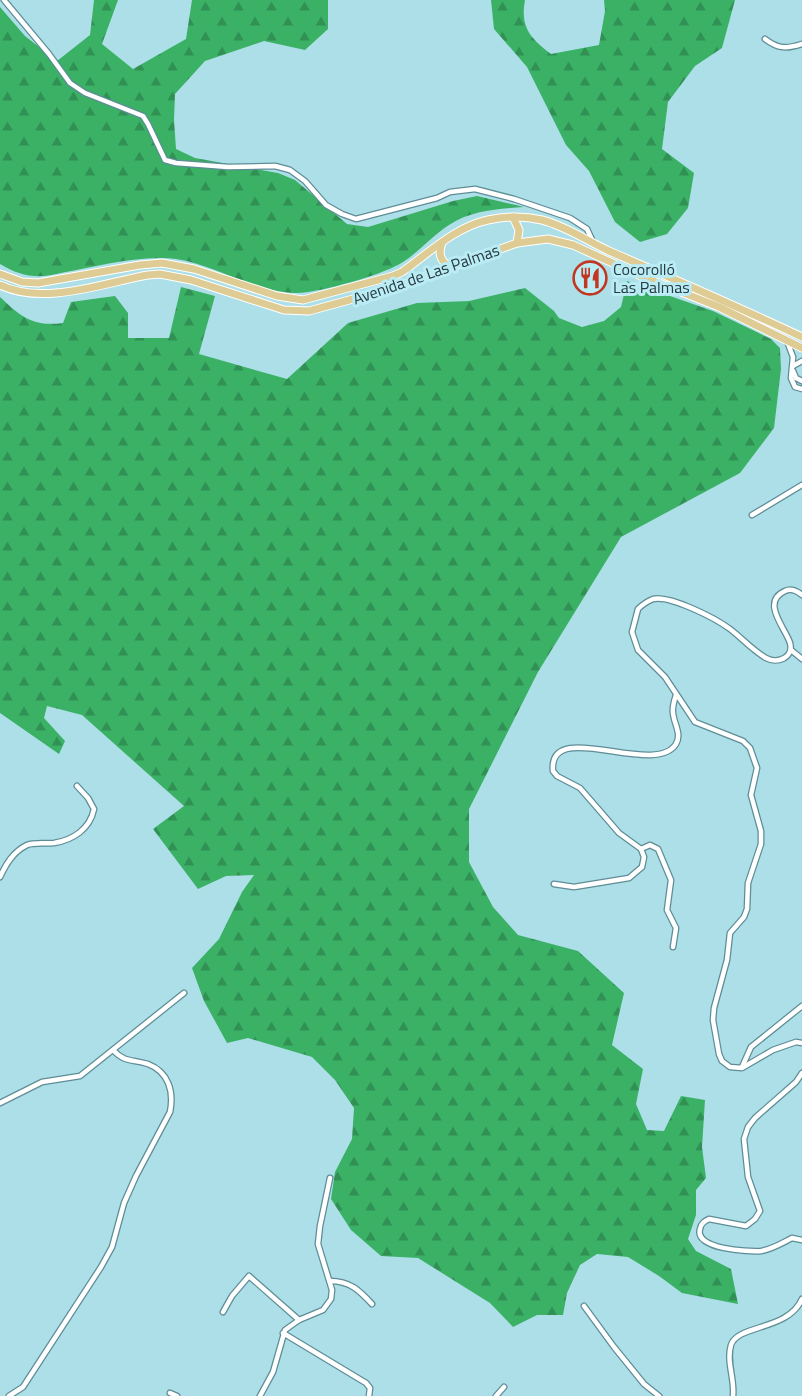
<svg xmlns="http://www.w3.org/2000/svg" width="802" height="1396" viewBox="0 0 802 1396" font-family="'Titillium Web',sans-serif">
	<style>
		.forest { fill: url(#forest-firs) }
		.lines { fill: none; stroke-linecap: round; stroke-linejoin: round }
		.minor-casing { stroke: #5e8d96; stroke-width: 7 }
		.primary-casing { stroke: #fff; stroke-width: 9 }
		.minor { stroke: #fff; stroke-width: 4.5 }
		.primary { stroke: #decc94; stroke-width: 7 }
		.labels { text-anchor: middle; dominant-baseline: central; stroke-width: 6; stroke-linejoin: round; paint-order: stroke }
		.poi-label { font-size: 16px; fill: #26393e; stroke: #baecf6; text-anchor: start }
		.street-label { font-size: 16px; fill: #26393e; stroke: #baecf6 }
	</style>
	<defs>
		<pattern id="forest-firs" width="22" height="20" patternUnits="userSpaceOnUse" patternTransform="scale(1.5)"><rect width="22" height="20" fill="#3ab165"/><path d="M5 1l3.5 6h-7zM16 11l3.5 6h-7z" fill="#319155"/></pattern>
	</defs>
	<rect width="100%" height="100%" fill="#addfe9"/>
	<!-- forest -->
	<g class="forest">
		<path d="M94 0H118L102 44 133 69 186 39 192 0H328V29L305 50 264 41 205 61 175 94 174 120 176 149 195 158 278 173 295 180 347 224 368 227 453 201 477 196 524 207C498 209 472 210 449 225 433 235 420 251 403 262 385 274 330 289 308 292 264 299 219 265 176 259 139 254 82 270 45 276 27 277 15 273 0 264V7L25 36 57 61 90 35Z"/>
		<path d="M491 0H525C520 27 530 38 551 54L599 45 605 11 604 0H735L722 48 695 66 668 102 662 149 694 173 688 208 667 234 640 242 615 222 589 171 566 145 527 67 494 29Z"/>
		<path d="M627 281 713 311 771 339 780 348 781 369 774 428 740 473 621 537 538 672 469 809V862L493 907 518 935 578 951 624 993 612 1045 643 1069 636 1104 647 1130 664 1131 681 1096 705 1100 702 1147 706 1178 696 1190V1215L688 1239 696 1251 731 1269 738 1304 682 1293 659 1276 628 1257 597 1254 580 1265 567 1293 563 1315H537L513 1327 490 1303 418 1258 381 1256 351 1230 331 1199 335 1172 352 1139 354 1108 335 1080 312 1057 248 1038 227 1043 204 1001 192 968 219 939 242 892 254 875 226 876 198 889 153 829 184 806 82 715 47 706 44 718 65 741 59 754 0 713V297C21 317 33 327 63 323L71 302 115 296 128 313V338H169L181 287 215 296 199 354 287 379 348 323 417 303 469 301 525 288 554 311 559 318 582 327 604 321 621 307Z"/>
	</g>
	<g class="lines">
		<defs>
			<g id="minor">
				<path d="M4 0 49 54 70 83 85 93 143 116 148 124 165 160 176 163 228 167 275 166 290 170 305 181 326 205 342 214 356 219 437 198 450 192 475 189 514 199 570 218 587 229 593 242"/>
				<path d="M765 39C778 49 787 49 802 44"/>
				<path d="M787 341 793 357 791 378 795 387 802 389"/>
				<path d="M793 366 802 361"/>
				<path d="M793 371 796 378 802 381"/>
				<path d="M752 515 802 485"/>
				<path d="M802 595C797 591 791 588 785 591 760 602 786 629 790 643 794 658 777 664 766 658 752 650 742 638 730 629 715 618 670 595 653 599 648 601 642 605 638 609L632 632 638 650 665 677 695 722 743 741 750 748 757 768 751 795 761 831V844L748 883 747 909 744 917 730 933 727 960 714 1008 713 1020 719 1054 722 1061 730 1067 742 1068 773 1050 796 1042 802 1043"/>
				<path d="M791 650 802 659"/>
				<path d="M641 849 650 845 658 849 671 880 667 910 676 928 673 947"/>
				<path d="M0 877C6 864 13 852 27 845 35 842 45 844 54 843 73 840 90 829 94 809L88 798 77 786"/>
				<path d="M554 884 574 887 629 878 642 867 644 857 641 849 619 833 580 788 557 776 553 771C548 717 655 778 676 744 682 734 674 724 673 713 672 707 674 701 676 695"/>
				<path d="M742 1067 751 1047 802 1006"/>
				<path d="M802 1073 796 1082 755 1118 748 1127 744 1139 748 1177 760 1211 755 1219 746 1226 709 1219C705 1221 701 1223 700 1229 694 1249 748 1252 761 1251 773 1249 782 1243 792 1238L802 1240"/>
				<path d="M0 1103 42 1082 80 1076 184 993"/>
				<path d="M330 1281C350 1281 359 1290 372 1304"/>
				<path d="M584 1306 614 1347 644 1384 659 1396"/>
				<path d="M223 1312 232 1296 249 1276 299 1320"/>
				<path d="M283 1333 366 1383 370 1388 369 1396"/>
				<path d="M170 1393 177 1396"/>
				<path d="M9 1396 23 1387 101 1267 112 1247 124 1203 136 1176 170 1112C174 1092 169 1072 148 1064 132 1059 125 1063 113 1050"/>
				<path d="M260 1396 273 1372 285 1330 299 1320 323 1310 331 1299 332 1290 318 1244 320 1226 330 1178"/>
				<path d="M496 1396 504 1387"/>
				<path d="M733 1396C735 1379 726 1362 731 1345 738 1324 788 1331 802 1299"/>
			</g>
			<g id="primary">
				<path d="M513 217 519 230 517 243"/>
				<path d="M442 243C438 253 440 262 451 267"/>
				<path d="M0 274 22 282 38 283 140 265 162 263 194 269 277 296 303 300 393 276 402 272C429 253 455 227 488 220 506 216 525 216 542 220 566 226 587 241 609 251 674 279 738 307 802 337"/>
				<path d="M0 285C44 306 103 283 148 275L160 274 191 280 284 310 309 311 397 287 517 243 548 239 573 245 641 276 719 307 802 348"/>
			</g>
		</defs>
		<!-- minor casing -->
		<use href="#minor" class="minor-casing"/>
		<!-- primary casing -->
		<use href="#primary" class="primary-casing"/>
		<!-- minor -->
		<use href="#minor" class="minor"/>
		<!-- primary -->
		<use href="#primary" class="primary"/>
	</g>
	<!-- icons -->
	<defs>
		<symbol id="restaurant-ring" viewBox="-11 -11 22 22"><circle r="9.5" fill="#baecf6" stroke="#c23721" stroke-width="1.5"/><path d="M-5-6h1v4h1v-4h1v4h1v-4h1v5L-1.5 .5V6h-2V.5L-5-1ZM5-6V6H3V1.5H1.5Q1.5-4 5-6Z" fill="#c23721"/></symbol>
	</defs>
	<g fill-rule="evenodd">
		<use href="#restaurant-ring" x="571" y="259" width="38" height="38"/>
	</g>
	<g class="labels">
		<!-- poi labels -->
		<g class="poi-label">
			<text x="613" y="269">Cocorolló<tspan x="613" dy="18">Las Palmas</tspan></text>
		</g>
		<!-- street labels -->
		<g class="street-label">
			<text transform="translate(426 274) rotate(-19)">Avenida de Las Palmas</text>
		</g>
	</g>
</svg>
